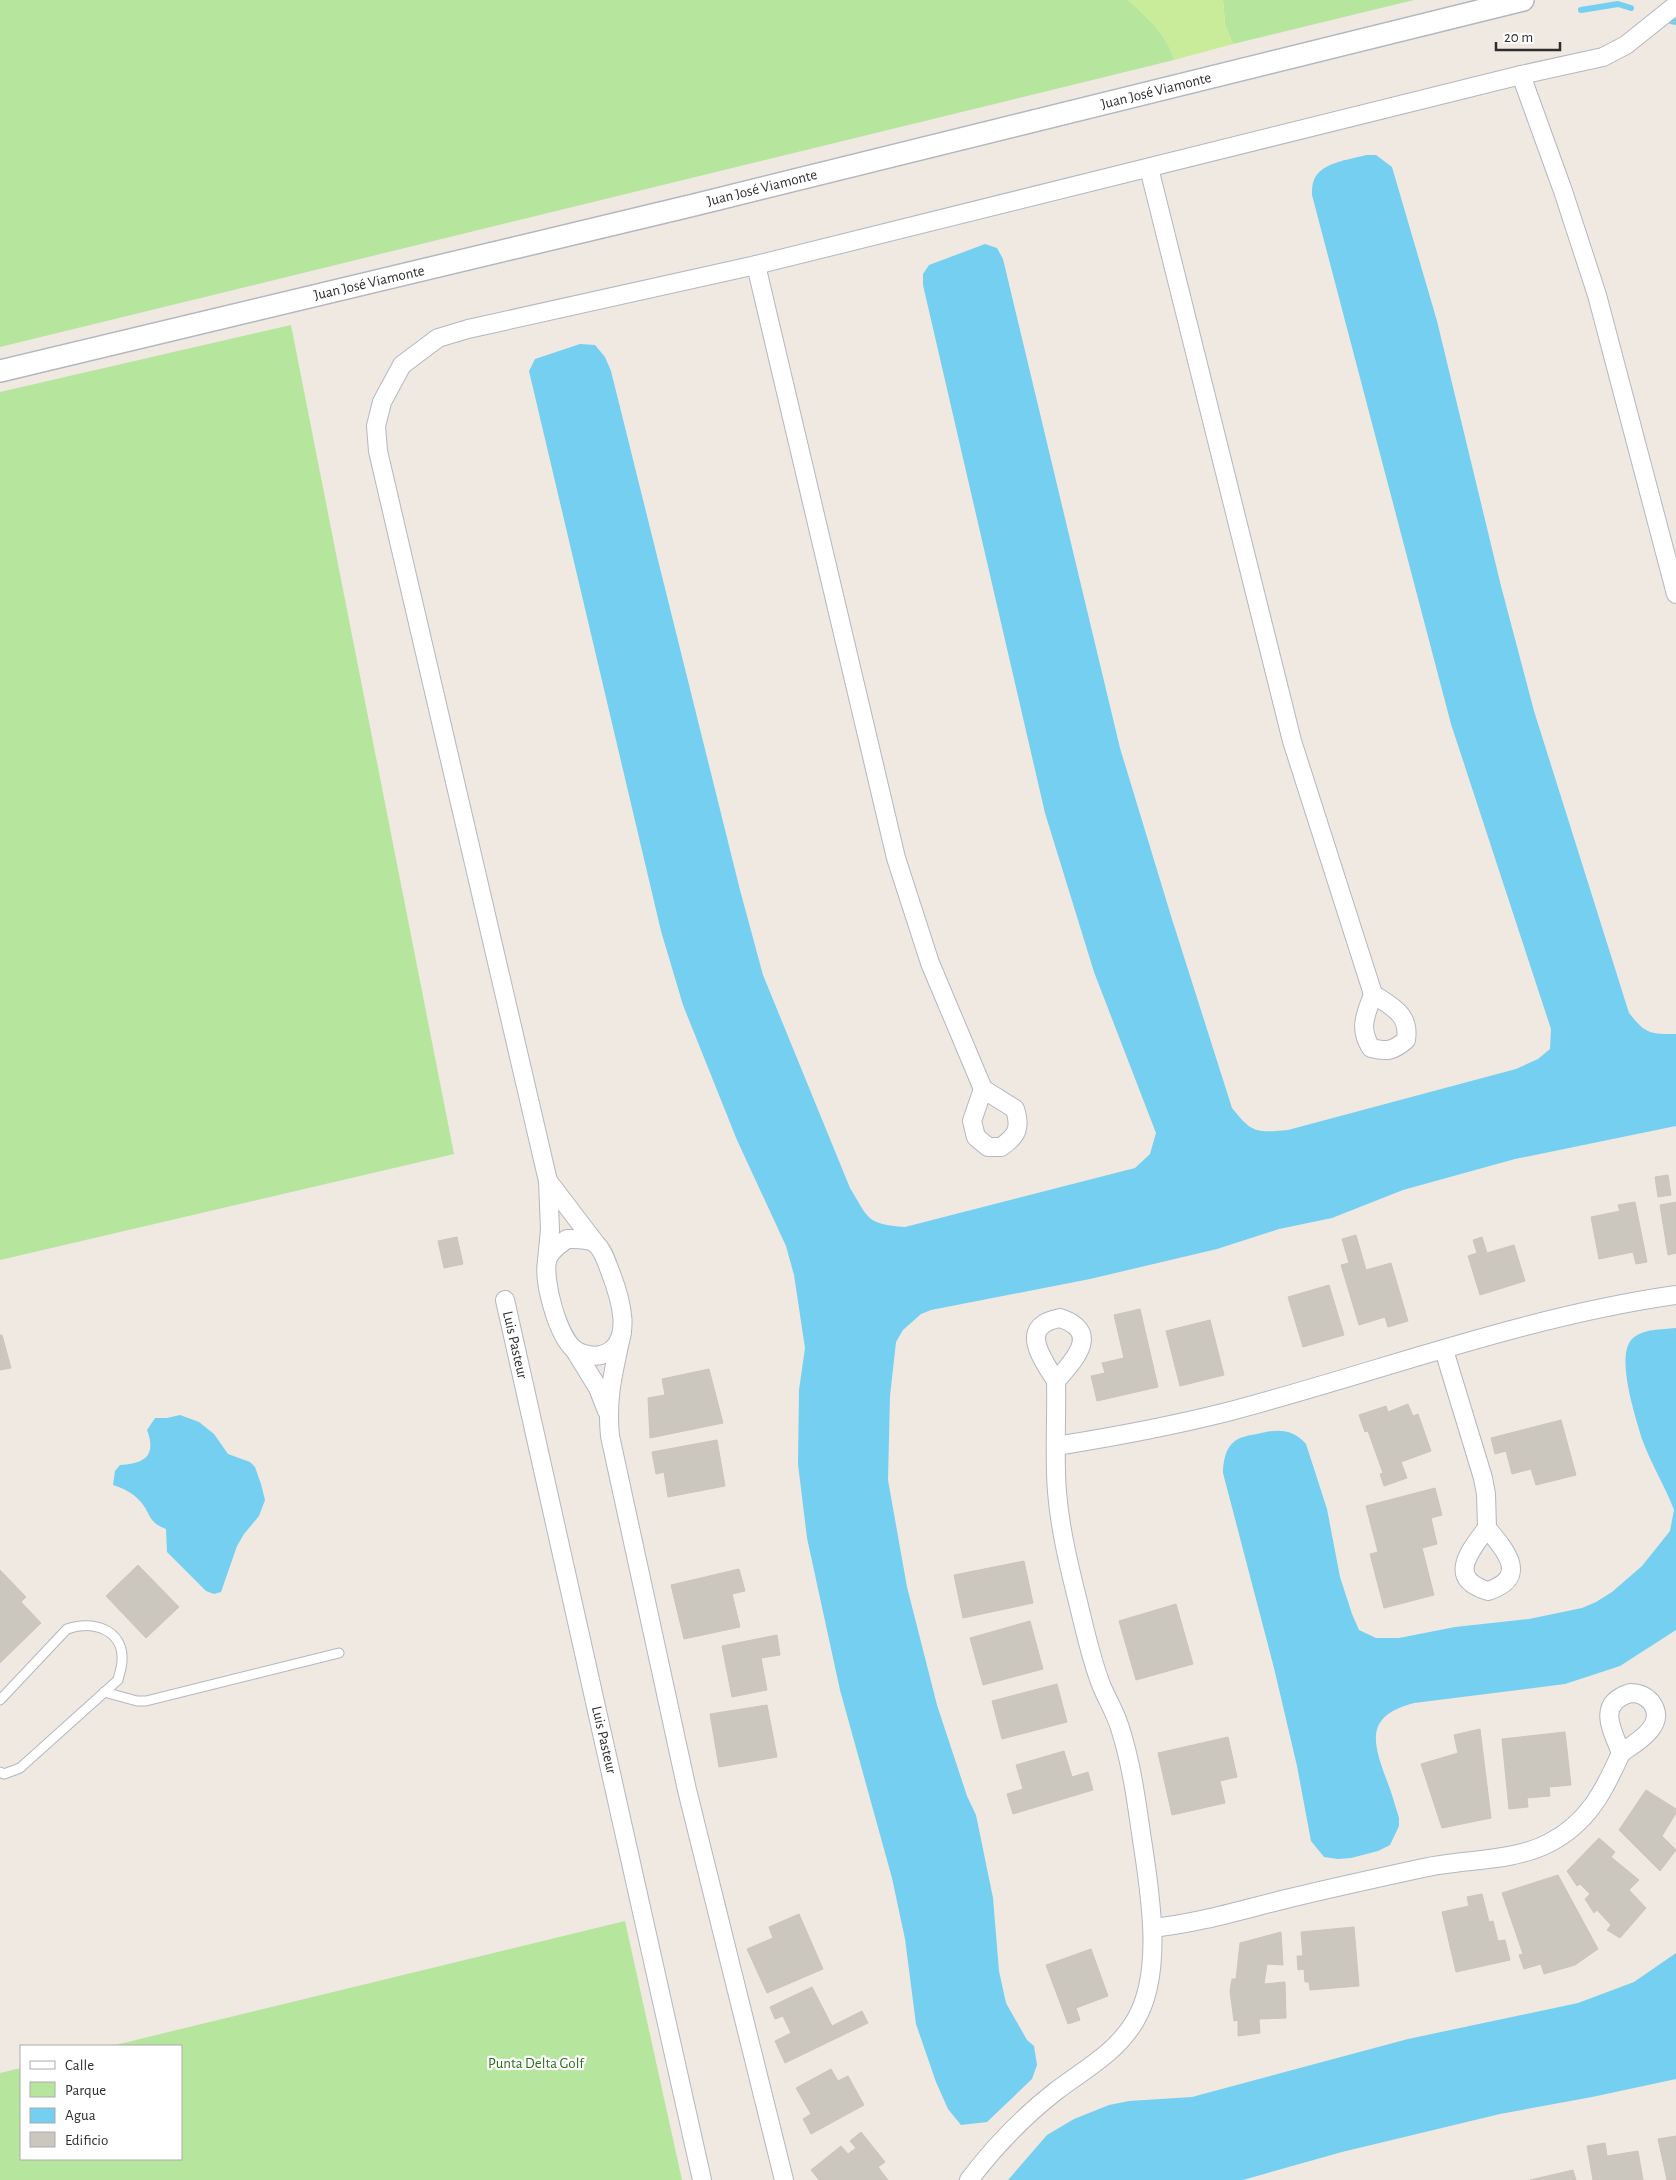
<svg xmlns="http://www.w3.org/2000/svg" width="1676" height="2180" viewBox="0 0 1676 2180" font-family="'Alegreya Sans',sans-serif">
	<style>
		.green { fill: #b6e59e }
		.pitch { fill: #c9ec9a }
		.water { fill: #75cff0 }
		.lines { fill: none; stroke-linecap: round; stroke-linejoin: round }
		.stream { stroke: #75cff0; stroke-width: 6 }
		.building { fill: #cbc7bf; stroke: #cbc5ba }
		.service-casing { stroke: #b4b7c1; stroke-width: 11 }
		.minor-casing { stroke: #b4b7c1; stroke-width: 20 }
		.tertiary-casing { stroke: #b4b7c1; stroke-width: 24 }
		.service { stroke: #fff; stroke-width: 9 }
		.minor { stroke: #fff; stroke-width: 18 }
		.tertiary { stroke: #fff; stroke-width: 21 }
		.labels { text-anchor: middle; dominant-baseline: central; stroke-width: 4.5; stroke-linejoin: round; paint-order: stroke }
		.street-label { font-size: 15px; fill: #2e2e2e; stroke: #fff }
		.park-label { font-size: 15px; fill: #2c6e1b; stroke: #fff }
	</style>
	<rect width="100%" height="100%" fill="#efe9e1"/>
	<!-- green -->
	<g class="green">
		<path d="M0 0H1128C1146 16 1168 36 1174 60L0 347Z"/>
		<path d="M1223 0H1414L1233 44 1225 24Z"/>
		<path d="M291 325 454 1154 0 1260V392Z"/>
		<path d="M625 1921 682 2180H0V2073L21 2068V2159H181V2046H111Z"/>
	</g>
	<!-- pitch -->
	<path class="pitch" d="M1128 0H1223L1225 24 1233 44 1174 60C1168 36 1146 16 1128 0Z"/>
	<!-- water -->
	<g class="water">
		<path d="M1366 155H1376L1392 167 1437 321 1501 586 1534 711 1629 1013C1646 1034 1649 1034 1676 1034V1126L1515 1159 1403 1190 1332 1218 1279 1229 1217 1249 1090 1279 931 1310 921 1314 903 1330 896 1342 890 1396 888 1480 907 1587 937 1705 967 1796 976 1815 993 1898 999 1971 1006 2003 1027 2040 1034 2046 1037 2065 1032 2079 987 2122 961 2125 948 2109 936 2082 916 2024 905 1939 892 1878 840 1690 807 1538 798 1464 799 1390 805 1348 794 1275 786 1246 737 1140 683 1005 661 931 529 371 535 359 580 344 595 345 605 357 611 371 740 890 763 975 850 1188C869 1219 866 1224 905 1227L1135 1168 1150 1154 1156 1133 1094 972 1045 813 923 285V274L929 265 985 244 997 248 1003 259 1120 748 1171 916 1232 1108C1252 1133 1256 1133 1288 1130L1516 1069 1538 1059 1550 1049 1551 1029 1451 724 1312 195C1312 191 1312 184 1314 180 1321 162 1349 160 1366 155Z"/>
		<path d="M1676 1328V1630L1620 1666 1565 1684 1414 1703C1365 1716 1372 1741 1387 1781 1392 1793 1395 1806 1399 1818V1826L1390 1845 1378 1851 1351 1858 1338 1859 1324 1857 1311 1841 1297 1766 1274 1668 1223 1473C1223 1463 1225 1448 1235 1441 1240 1437 1250 1435 1257 1434 1277 1429 1292 1428 1306 1444L1327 1509 1340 1577 1352 1614 1359 1630 1376 1638H1399L1455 1627 1529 1619 1582 1608 1596 1602 1612 1592 1642 1566 1670 1531 1674 1510C1665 1486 1651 1464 1642 1439 1636 1419 1615 1356 1632 1339 1644 1328 1661 1330 1676 1328Z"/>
		<path d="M180 1415 199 1422 214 1434 228 1454 250 1462 255 1467 261 1484 265 1500 259 1516 244 1534 237 1546 221 1592 214 1594 206 1591 167 1552 166 1529C147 1522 151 1513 140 1501 133 1493 123 1488 113 1485L115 1471 120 1465C144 1464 157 1456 147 1430L155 1418H167Z"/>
		<path d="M1676 1953V2079L1592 2097 1500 2114 1342 2152 1243 2180H1008L1047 2135 1074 2119 1109 2105 1129 2101 1192 2097 1408 2039 1578 2003 1634 1982Z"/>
	</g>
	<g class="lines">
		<!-- stream -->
		<g class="stream">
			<path d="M1581 10 1618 4 1631 8"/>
			<path d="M1671 21 1676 22"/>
		</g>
	</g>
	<!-- building -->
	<g class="building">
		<path d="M1668 1175 1671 1195 1658 1197 1655 1177Z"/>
		<path d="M1635 1202 1647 1262 1636 1264 1633 1252 1599 1259 1591 1217 1620 1211 1618 1205Z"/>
		<path d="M1676 1202V1253L1668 1255 1660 1205Z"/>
		<path d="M1356 1235 1366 1270 1391 1263 1408 1321 1388 1327 1385 1317 1359 1325 1341 1265 1349 1263 1342 1239Z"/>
		<path d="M457 1237 463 1264 444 1268 438 1241Z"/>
		<path d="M1482 1237 1487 1253 1514 1245 1525 1281 1480 1295 1468 1256 1477 1253 1473 1240Z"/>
		<path d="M1329 1285 1344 1335 1303 1347 1288 1297Z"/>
		<path d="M1140 1309 1158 1387 1097 1401 1091 1376 1105 1373 1102 1363 1124 1358 1114 1315Z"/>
		<path d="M1210 1320 1224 1375 1180 1386 1166 1331Z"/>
		<path d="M0 1335H2L11 1368 0 1370Z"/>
		<path d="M709 1369 723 1423 650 1438 648 1398 665 1395 662 1379Z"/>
		<path d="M1408 1404 1413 1416 1418 1414 1431 1451 1401 1462 1407 1478 1384 1486 1380 1474 1383 1473 1368 1431 1365 1432 1359 1415 1386 1406 1388 1412Z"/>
		<path d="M1561 1420 1576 1475 1536 1485 1531 1469 1512 1474 1506 1451 1495 1454 1491 1438Z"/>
		<path d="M717 1440 725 1486 668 1497 664 1472 656 1474 652 1452Z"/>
		<path d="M1435 1488 1442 1515 1431 1518 1437 1544 1422 1548 1434 1595 1384 1608 1370 1554 1378 1552 1366 1506Z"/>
		<path d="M1024 1561 1033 1603 963 1618 954 1575Z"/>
		<path d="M138 1565 179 1607 146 1638 106 1596Z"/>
		<path d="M739 1569 745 1591 732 1594 740 1627 684 1639 671 1585Z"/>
		<path d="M0 1570 26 1597 21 1602 41 1623 0 1663Z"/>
		<path d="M1176 1604 1193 1664 1136 1680 1119 1621Z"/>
		<path d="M1030 1621 1043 1669 983 1685 970 1638Z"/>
		<path d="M777 1635 780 1655 761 1658 767 1690 732 1697 722 1646Z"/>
		<path d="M1057 1684 1067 1722 1002 1739 992 1701Z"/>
		<path d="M767 1705 777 1757 719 1767 710 1714Z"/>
		<path d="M1480 1729 1491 1818 1442 1828 1421 1764 1458 1753 1454 1735Z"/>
		<path d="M1565 1732 1571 1785 1549 1787 1550 1796 1527 1798 1528 1807 1509 1809 1502 1739Z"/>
		<path d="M1228 1737 1237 1777 1220 1781 1225 1803 1172 1815 1158 1753Z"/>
		<path d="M1064 1751 1072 1777 1088 1772 1093 1790 1013 1814 1007 1794 1023 1789 1016 1765Z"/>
		<path d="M1646 1790 1676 1809V1813L1662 1836 1676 1850 1660 1871 1619 1830Z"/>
		<path d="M1599 1838 1615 1852 1611 1857 1639 1880 1629 1890 1646 1908 1620 1938 1607 1930 1611 1925 1597 1910 1594 1913 1585 1899 1590 1894 1580 1884 1577 1886 1567 1871Z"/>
		<path d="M1558 1875 1598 1949 1575 1965 1544 1974 1541 1964 1524 1969 1519 1955 1523 1954 1502 1893Z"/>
		<path d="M1482 1894 1489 1922 1493 1921 1498 1941 1505 1940 1510 1960 1456 1972 1442 1912 1469 1906 1467 1897Z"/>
		<path d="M799 1914 823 1969 767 1993 747 1949 773 1938 769 1927Z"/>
		<path d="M1354 1927 1359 1986 1310 1990 1309 1982H1305L1304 1969 1298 1970 1297 1956H1303L1301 1932Z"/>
		<path d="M1281 1932 1283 1965 1267 1964 1264 1984 1285 1982 1286 2018 1259 2019 1260 2033 1238 2036V2020L1234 2021 1230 1991 1232 1979H1236L1240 1943Z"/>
		<path d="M1091 1949 1108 1996 1076 2008 1080 2020 1068 2024 1046 1965Z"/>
		<path d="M812 1987 832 2026 862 2011 868 2023 785 2063 775 2041 791 2033 783 2016 775 2019 770 2007Z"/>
		<path d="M831 2069 838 2081 848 2076 864 2105 811 2134 803 2119 811 2114 796 2088Z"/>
		<path d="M861 2132 885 2162 878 2167 888 2180H819L811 2170 841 2146 848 2154 856 2148 850 2141Z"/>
		<path d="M1676 2136V2180H1667L1658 2139Z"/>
		<path d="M1605 2143 1607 2156 1638 2151 1643 2180H1593L1587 2146Z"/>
		<path d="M1573 2170 1576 2180H1530Z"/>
	</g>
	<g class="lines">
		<defs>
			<g id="service">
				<path d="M104 1692 137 1701H146L339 1653"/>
				<path d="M0 1700 67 1629C92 1620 124 1629 122 1661 122 1667 119 1674 118 1680L20 1768 4 1774 0 1772"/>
			</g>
			<g id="minor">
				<path d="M1521 75 1563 191 1597 295 1676 594"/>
				<path d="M1149 168 1292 741 1373 994"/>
				<path d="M756 265 896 858 930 963 983 1089"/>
				<path d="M1373 994C1392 1007 1410 1014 1406 1040 1393 1051 1387 1052 1371 1048 1358 1027 1366 1015 1373 994Z"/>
				<path d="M983 1089 1015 1109C1021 1128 1017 1136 1001 1147H988L976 1137 972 1121Z"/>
				<path d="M548 1181 596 1244"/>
				<path d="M567 1239C576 1239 589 1238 596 1244 603 1250 607 1263 610 1271 619 1294 637 1346 601 1355 593 1357 581 1354 575 1350 558 1337 543 1282 547 1261 549 1251 559 1245 567 1239Z"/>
				<path d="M547 1260 550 1230 548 1181 378 451 376 426 382 402 402 365 438 338 468 329 756 265 1521 75 1603 57 1626 45 1676 5"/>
				<path d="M505 1300 702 2180"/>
				<path d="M1060 1318C1102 1332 1074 1360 1056 1381 1042 1358 1017 1326 1060 1318Z"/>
				<path d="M622 1332C614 1370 606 1397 610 1436L687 1790 784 2180"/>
				<path d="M574 1349 598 1388 607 1411"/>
				<path d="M1444 1350 1483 1478 1486 1494 1487 1528"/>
				<path d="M1056 1446C1113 1437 1171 1426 1227 1412 1376 1373 1522 1317 1676 1295"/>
				<path d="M1487 1528C1505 1550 1530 1577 1488 1591 1446 1578 1470 1551 1487 1528Z"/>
				<path d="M1630 1693C1639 1693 1645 1695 1651 1702 1668 1725 1637 1742 1621 1753 1612 1729 1596 1704 1630 1693Z"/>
				<path d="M1153 1928C1199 1923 1241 1910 1286 1899 1331 1888 1377 1878 1423 1868 1462 1859 1513 1862 1549 1843 1588 1823 1604 1791 1621 1753"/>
				<path d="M969 2180C994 2147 1024 2116 1056 2091 1085 2069 1116 2053 1135 2021 1165 1972 1149 1887 1141 1833 1136 1798 1131 1762 1120 1728 1116 1714 1108 1701 1102 1687 1091 1660 1085 1630 1078 1602 1069 1566 1060 1529 1057 1492 1054 1455 1057 1418 1056 1381"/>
			</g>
			<path id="tertiary" d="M0 371 694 205 1523 0"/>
		</defs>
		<!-- service casing -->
		<use href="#service" class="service-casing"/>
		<!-- minor casing -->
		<use href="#minor" class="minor-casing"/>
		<!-- tertiary casing -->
		<use href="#tertiary" class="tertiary-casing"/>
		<!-- service -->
		<use href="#service" class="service"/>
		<!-- minor -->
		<use href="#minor" class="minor"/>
		<!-- tertiary -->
		<use href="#tertiary" class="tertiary"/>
	</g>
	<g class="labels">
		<!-- street labels -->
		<g class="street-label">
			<text transform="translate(1156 91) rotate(-14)">Juan José Viamonte</text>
			<text transform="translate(762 188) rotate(-14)">Juan José Viamonte</text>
			<text transform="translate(369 283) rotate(-13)">Juan José Viamonte</text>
			<text transform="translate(515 1345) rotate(77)">Luis Pasteur</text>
			<text transform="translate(604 1740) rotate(77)">Luis Pasteur</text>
		</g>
		<!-- park labels -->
		<g class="park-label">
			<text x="536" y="2063">Punta Delta Golf</text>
		</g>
	</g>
	<!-- legend -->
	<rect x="20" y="2045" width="162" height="115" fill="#ffffff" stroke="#ababab"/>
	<rect x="30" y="2061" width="25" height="8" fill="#ffffff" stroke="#ababab"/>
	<text x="65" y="2070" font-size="15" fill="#2e2e2e">Calle</text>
	<rect x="30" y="2082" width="25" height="15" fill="#b6e59e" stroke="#ababab"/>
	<text x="65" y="2095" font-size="15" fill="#2e2e2e">Parque</text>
	<rect x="30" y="2108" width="25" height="15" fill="#75cff0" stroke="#ababab"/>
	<text x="65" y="2120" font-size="15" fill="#2e2e2e">Agua</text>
	<rect x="30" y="2132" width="25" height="15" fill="#cbc7bf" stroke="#ababab"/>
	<text x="65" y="2145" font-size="15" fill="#2e2e2e">Edificio</text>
	<!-- scale -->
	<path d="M1496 42v8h64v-8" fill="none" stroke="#2e2e2e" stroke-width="2.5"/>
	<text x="1504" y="42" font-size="15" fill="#2e2e2e" stroke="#ffffff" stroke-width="4" paint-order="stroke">20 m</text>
</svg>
